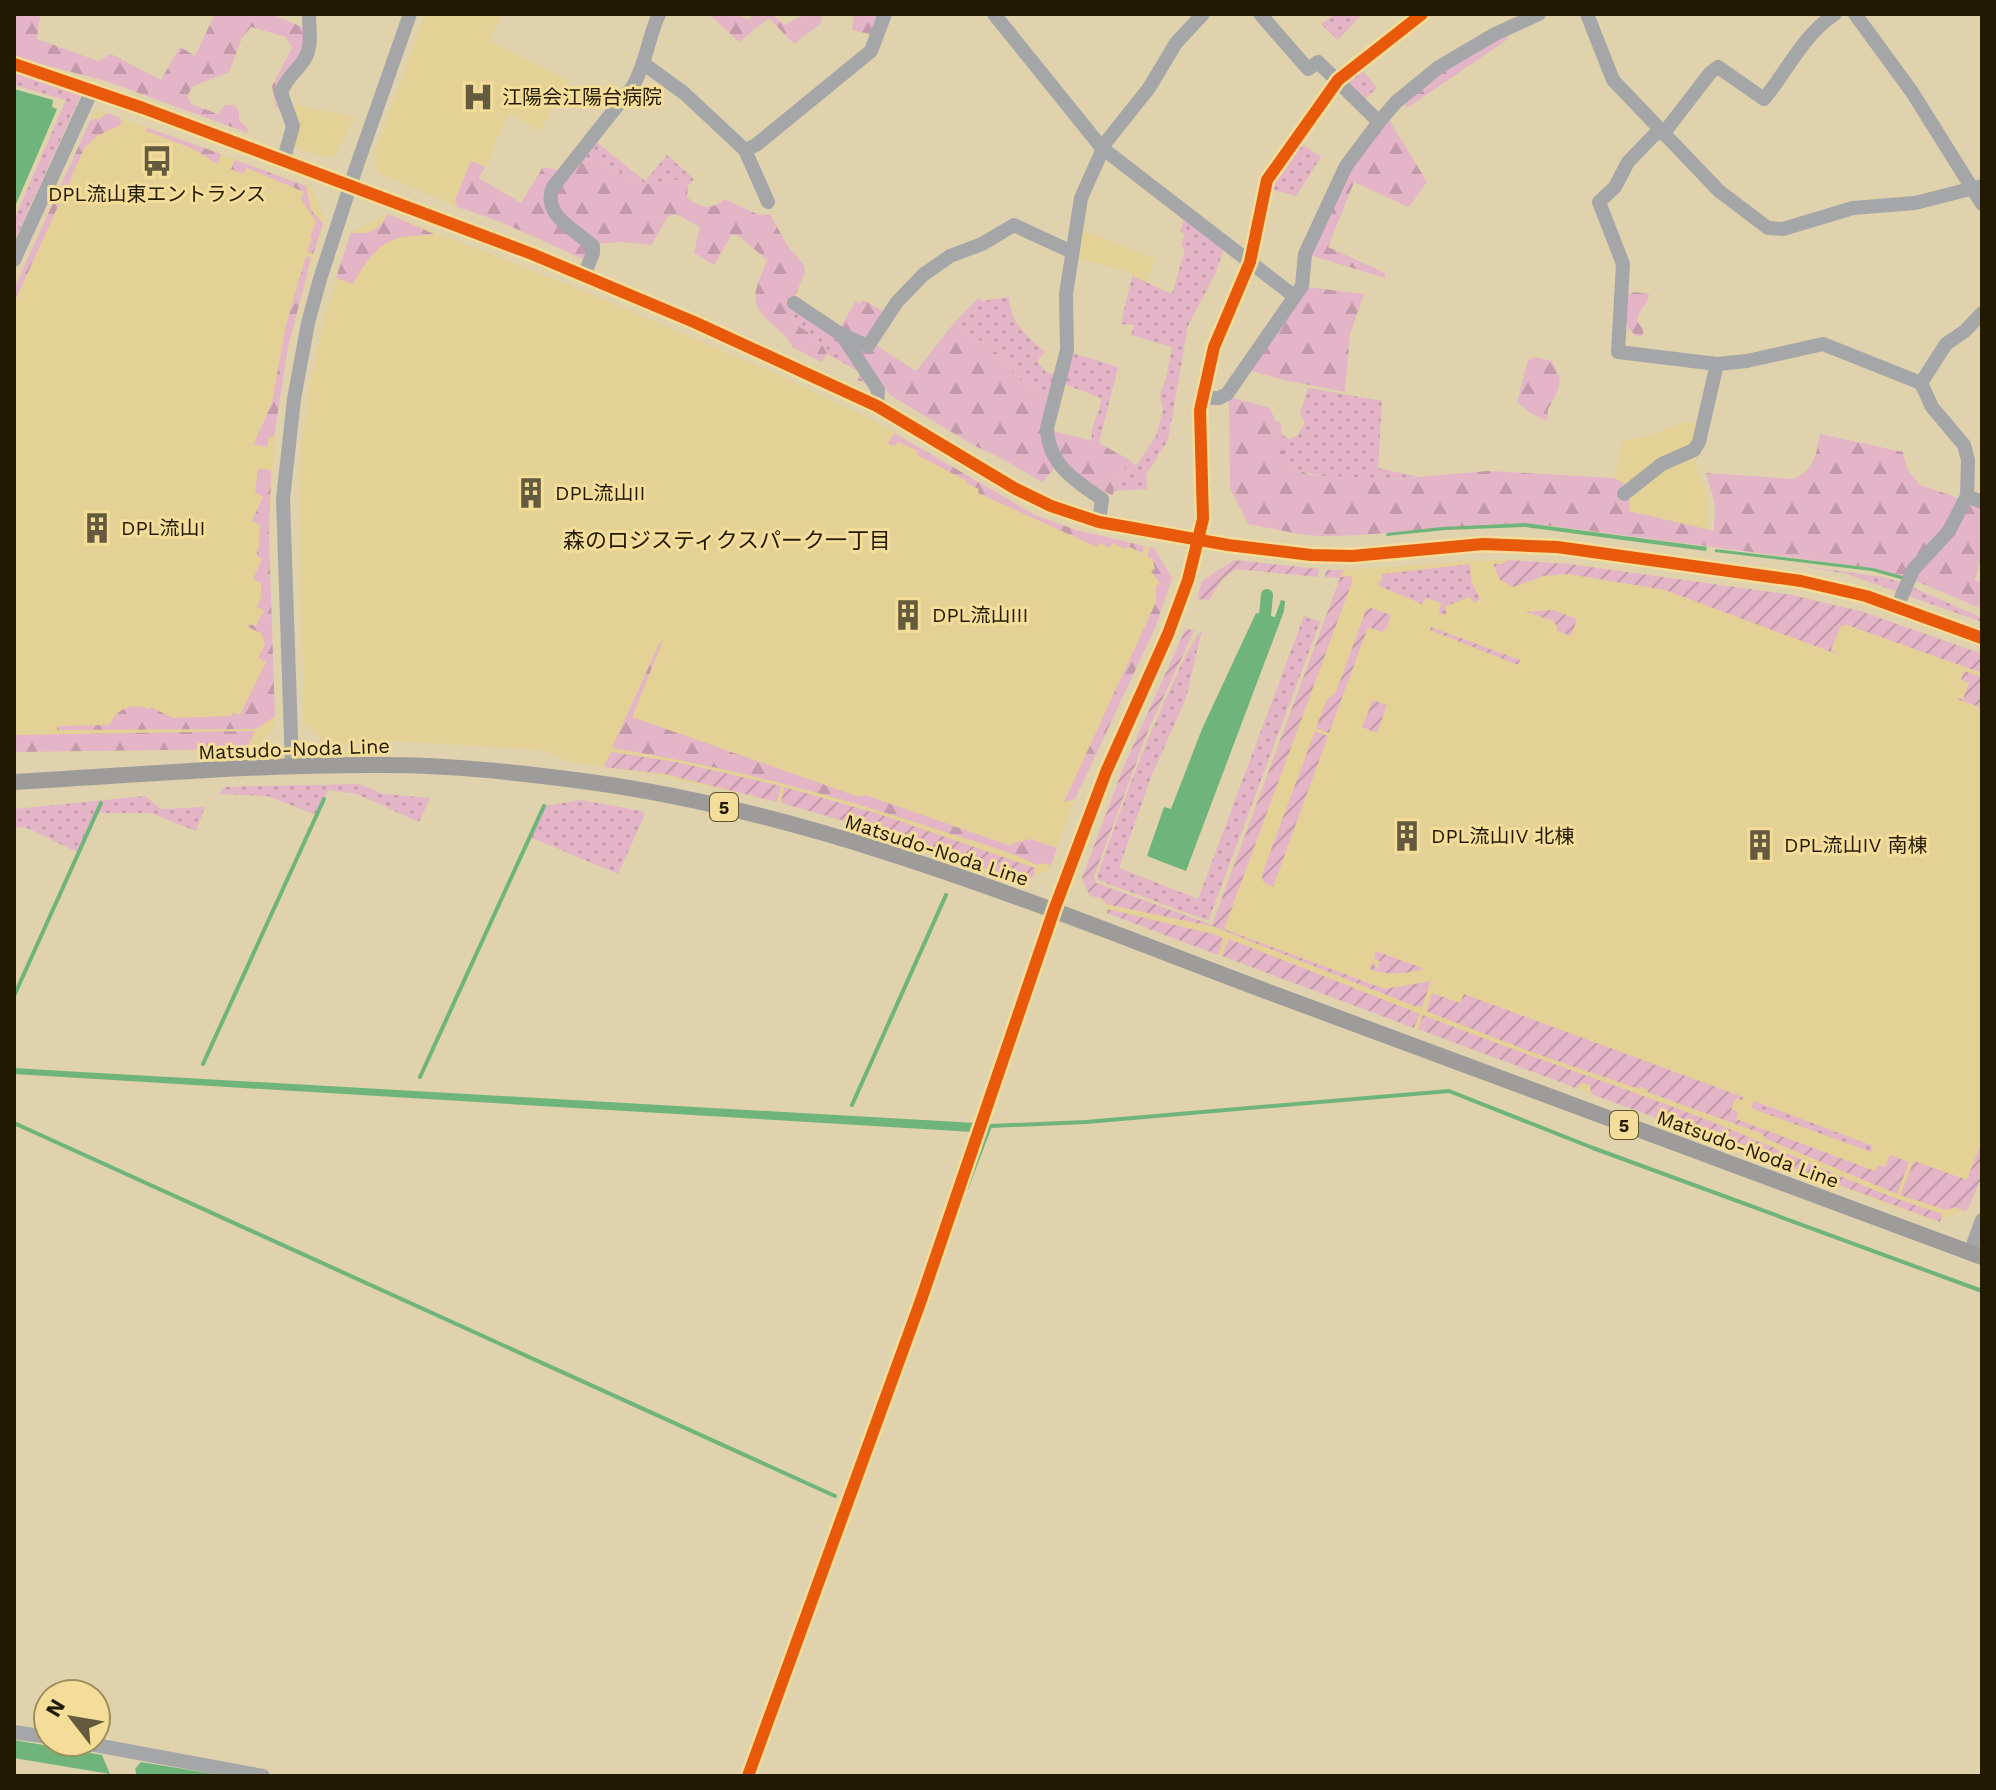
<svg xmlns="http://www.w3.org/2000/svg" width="1996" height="1790" viewBox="0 0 1996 1790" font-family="'Work Sans','Noto Sans JP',sans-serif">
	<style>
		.built { fill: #e4d196 }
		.grass { fill: url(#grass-dots) }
		.forest { fill: url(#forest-firs) }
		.garden { fill: url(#garden-furrows) }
		.water { fill: #6fb47a }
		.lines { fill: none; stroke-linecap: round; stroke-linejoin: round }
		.stream { stroke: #6fb47a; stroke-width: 4 }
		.canal { stroke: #6fb47a; stroke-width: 12 }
		.minor { stroke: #a5a6a8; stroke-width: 14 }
		.major { stroke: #9e9c9b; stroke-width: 16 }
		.cycleway-casing { stroke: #f3dd99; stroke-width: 17 }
		.cycleway { stroke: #e8590c; stroke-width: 12 }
		.labels { text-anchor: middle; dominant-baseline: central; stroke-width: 6; stroke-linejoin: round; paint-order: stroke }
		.shield { fill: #f3dd99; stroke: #60542e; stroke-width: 2 }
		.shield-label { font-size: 18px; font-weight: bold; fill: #211900 }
		.poi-label { font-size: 20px; fill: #211900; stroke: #f3dd99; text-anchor: start }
		.street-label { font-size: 20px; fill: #211900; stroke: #f3dd99 }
		.neighbourhood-label { font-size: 22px; fill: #211900; stroke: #f3dd99 }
	</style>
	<defs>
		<pattern id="grass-dots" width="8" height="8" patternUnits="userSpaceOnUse" patternTransform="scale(2)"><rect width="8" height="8" fill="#e4b4c7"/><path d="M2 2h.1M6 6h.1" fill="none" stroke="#c39aa9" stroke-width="1.8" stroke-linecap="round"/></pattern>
		<pattern id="forest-firs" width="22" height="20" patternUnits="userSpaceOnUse" patternTransform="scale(2)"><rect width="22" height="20" fill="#e4b4c7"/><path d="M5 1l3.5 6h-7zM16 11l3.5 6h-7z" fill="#c39aa9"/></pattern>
		<pattern id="garden-furrows" width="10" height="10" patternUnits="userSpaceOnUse" patternTransform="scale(2)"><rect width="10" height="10" fill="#e4b4c7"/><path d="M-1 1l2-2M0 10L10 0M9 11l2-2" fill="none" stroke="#c39aa9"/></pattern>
	</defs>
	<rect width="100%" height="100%" fill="#dfd2ad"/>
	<!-- built -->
	<g class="built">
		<path d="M426 14H501L490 42 569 81 540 131 510 113 497 137 490 158 461 208 389 178 380 173 375 161 377 147Z"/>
		<path d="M291 104 354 117 334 157 320 156 293 146Z"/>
		<path d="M100 111 310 187 325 218 293 326 276 417 269 537 275 727 254 749 14 752V289L94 113Z"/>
		<path d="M388 214 581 290 780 376 877 423 1035 515 1076 530 1154 548 1172 578 1155 628 1075 797 1049 870 1023 881 873 829 789 805 658 775 566 761 543 750 397 741 328 745 304 723 299 503 302 442 312 376 322 326 351 232Z"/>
		<path d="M1082 230 1155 259 1146 283 1132 276V273L1077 258Z"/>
		<path d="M1683 422 1699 424 1695 440 1630 486 1614 478 1623 441 1649 436Z"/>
		<path d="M1693 456 1707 499 1709 530 1629 511 1630 493 1663 468Z"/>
		<path d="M1470 561 1508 560 1569 564 1792 595 1863 612 1982 654V1176L1968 1209 1935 1222 1107 913 1106 904 1099 897 1096 883 1212 925 1343 570Z"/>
	</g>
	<!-- grass -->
	<g class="grass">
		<path d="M1335 14H1362L1338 40 1321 24Z"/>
		<path d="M1361 68 1377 88 1364 100 1348 84 1349 78Z"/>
		<path d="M14 73 77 92 80 97 14 242V220L66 100 14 85Z"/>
		<path d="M595 141 645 181 667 155 694 179 688 186 677 180 647 184 598 163 580 159Z"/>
		<path d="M1300 143 1321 157 1296 196 1271 189 1273 182Z"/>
		<path d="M1185 216 1225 246 1216 272 1188 326 1168 440 1146 475 1147 489 1113 491 1115 483 1130 460 1136 466 1156 436 1163 410 1160 394 1166 379 1172 347 1131 335 1134 325 1121 324 1132 276 1172 294 1185 249 1181 246 1185 234 1180 232Z"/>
		<path d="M1009 297C1010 323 1027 336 1045 352L1037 361 1046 372 1055 374 1048 401 1017 377 1000 355 954 323 978 298 983 301Z"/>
		<path d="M791 306 839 339 866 378 864 382 857 380 860 372 827 354C819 331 798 333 788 313Z"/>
		<path d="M1072 353 1118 367 1099 443 1092 441C1090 421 1101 414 1101 398L1064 384Z"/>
		<path d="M1308 388 1382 401 1378 468 1419 477C1393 479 1317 482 1296 468 1287 462 1280 448 1274 438L1281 424 1282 435 1290 439 1298 435 1305 422 1300 413Z"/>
		<path d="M1470 564 1471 582 1480 598 1475 603 1469 597 1446 606V615L1439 614 1441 603 1426 598 1422 604 1379 586 1378 582 1382 581V574Z"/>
		<path d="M1802 566 1883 577 1903 583 1899 591H1895L1847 574Z"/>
		<path d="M1910 586 1982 618V622L1911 597 1909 595Z"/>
		<path d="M1304 616 1320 622 1209 919 1206 920 1098 880 1097 877C1119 814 1141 751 1170 690 1179 669 1188 648 1202 630L1186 698 1151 777 1119 868 1198 899Z"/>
		<path d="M359 784 383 794 430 798 419 822 357 794 328 790 317 815 267 796 219 794 224 787Z"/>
		<path d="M145 796 161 809 205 807 196 831 151 813H98L79 853 25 827 14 828V809Z"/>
		<path d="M581 800 642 811 645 814 618 874 530 837 544 806Z"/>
		<path d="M1754 1101 1873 1146 1871 1152 1751 1108Z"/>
	</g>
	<!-- forest -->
	<g class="forest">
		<path d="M14 14H40L37 39 98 61 111 54 161 80 180 47 195 56 215 14H271L307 29 306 40 281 106 276 108 272 86 292 48 286 37 251 27 242 38 229 72 193 86 187 96 191 104 218 114 225 105H234L239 111V120L247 128 248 133 106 81 14 57Z"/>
		<path d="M709 14H735L749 20 753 14H771L785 25C799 18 807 10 822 17L820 24 794 44 769 18 739 42Z"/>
		<path d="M854 14H882L874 35 852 30Z"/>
		<path d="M1507 34 1508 39 1407 108 1403 101 1441 71Z"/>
		<path d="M107 113 120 118 122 124 97 136 85 147 14 303V289L91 119H100Z"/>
		<path d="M1388 118 1427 182 1409 207 1354 182 1328 247 1385 273V278L1310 255 1349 168Z"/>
		<path d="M148 128 221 154 218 164 191 148 146 131Z"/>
		<path d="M580 159 598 163 647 184 677 180 688 186 687 197C699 208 712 211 724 199L759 215 770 214 787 245 804 265 805 272 788 313C798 333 819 331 827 354L822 362 792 347C789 338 783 334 776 328 746 301 754 295 767 260L740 237 732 234 714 265 694 253 700 227 676 214 668 216 651 245 623 242 595 244 553 205 558 186Z"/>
		<path d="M235 160 306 186 311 210 323 224 313 254 307 252 312 238 310 237 316 222 301 199 304 192 247 168 243 174 231 169Z"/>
		<path d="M471 161 485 167 479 178 521 203 543 167 563 171 547 192 587 245 585 260C542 241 502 220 457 207L455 200Z"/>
		<path d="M388 214 434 234C425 236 418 235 409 236 379 239 367 260 353 284L336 278 351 232C369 236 379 230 388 214Z"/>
		<path d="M306 256 311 258 288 347 274 437H269L267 447 247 443 254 444 272 402 286 325Z"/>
		<path d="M1306 287 1364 294 1350 334 1345 392 1284 380 1248 370Z"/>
		<path d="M1634 292 1649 294C1649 305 1640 305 1637 321L1643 329V335L1638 337C1622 326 1625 315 1626 297Z"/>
		<path d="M863 300 884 312 865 341 840 328 856 301 859 304Z"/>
		<path d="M954 323 1000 355 1017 377 1048 401C1043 428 1038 445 1055 468L1042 482 1001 458 973 445 890 395 877 379 854 341 874 344 916 371Z"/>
		<path d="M1535 357 1552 361 1560 378 1557 393 1548 409 1547 421 1532 414 1517 402 1528 360Z"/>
		<path d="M1229 397 1270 408 1275 420 1281 424 1274 438 1293 466 1309 475 1395 479 1488 471 1614 478 1630 486 1629 511 1714 531 1715 504 1706 473 1793 479C1814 470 1816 456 1820 434L1903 452 1907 469 1920 485 1982 506V554L1975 580 1982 584V609L1909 578 1873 568 1545 525C1470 519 1396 537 1321 536 1296 535 1272 528 1248 524L1230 488Z"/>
		<path d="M1053 431 1097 442 1130 460 1115 483 1113 496C1082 479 1060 467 1053 431Z"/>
		<path d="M894 433 1035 515 1076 530 1144 546 1142 556V553L1128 546 1126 549 1112 543 1109 548 1100 543 1097 547 978 493 979 489 966 483 967 481 917 455 918 451 898 442 895 446 888 443Z"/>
		<path d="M258 469 271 470 269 538 275 716 257 729 57 730V726L109 725C118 708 131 702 149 709L151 707 173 718 231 716 233 713 240 715 266 662 258 658 265 644 261 633 248 627 249 624 256 626 264 610 257 607 261 598V583L253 579 262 559 256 555C262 544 257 536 261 526L252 521 263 497 255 492Z"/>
		<path d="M1149 547 1154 548 1172 578 1155 628 1075 799 1064 802 1156 602V586L1160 584 1151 571 1155 569 1152 558H1148Z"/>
		<path d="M660 642 662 643 632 717 859 797 865 795 1011 846 1013 843 1031 839 1057 848 1051 865 1043 863 1037 865C1006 849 971 841 939 830 832 794 724 766 612 748Z"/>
		<path d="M252 731 254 732 247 749 14 752V735Z"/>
	</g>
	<!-- garden -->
	<g class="garden">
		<path d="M1234 560 1319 569 1318 577 1236 569 1223 578 1209 600 1197 599 1202 581Z"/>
		<path d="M1508 560 1569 564 1792 595 1863 612 1982 654V673L1847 625 1841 626 1831 650 1842 656 1665 590 1568 574 1543 576 1514 587 1500 580 1493 564H1502Z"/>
		<path d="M1326 570H1343L1341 577 1352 576V582L1224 929 1385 989 1431 981 1422 1007 1414 1006 1215 927 1106 904 1102 898 1090 896 1082 878 1124 766 1186 628 1194 631 1149 728 1094 876 1096 883 1212 925 1340 578 1325 577Z"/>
		<path d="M1371 608 1391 615 1386 629 1382 632 1368 627 1329 733 1316 728 1326 701 1336 692 1366 610Z"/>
		<path d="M1553 610 1577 619 1571 636 1557 631V626L1553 621 1526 612Z"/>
		<path d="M1431 627 1520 660 1518 665 1430 630Z"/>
		<path d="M1964 671 1982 677V708L1954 698 1963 699 1969 683 1961 680Z"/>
		<path d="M1373 700 1387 705 1377 733 1362 727Z"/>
		<path d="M1315 731 1328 736 1273 887 1263 882 1262 874Z"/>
		<path d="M611 752 676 762 781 786 777 802 665 774 604 767Z"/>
		<path d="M784 787 882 815 1032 867 1035 868 1034 876 1023 881 873 829 781 803Z"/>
		<path d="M1107 909 1217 935 1223 939 1218 955 1107 913Z"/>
		<path d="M1229 939 1420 1014 1414 1028 1222 956Z"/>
		<path d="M1376 951 1425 969C1405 973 1389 977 1370 969L1372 962 1377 969 1380 961 1374 959Z"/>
		<path d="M1432 993 1460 1003 1464 994 1743 1097 1742 1100 1736 1098 1731 1109 1738 1112 1736 1119 1875 1171 1878 1165 1885 1167 1890 1155 1909 1162 1897 1194 1767 1139 1760 1133 1647 1092 1648 1090 1641 1087 1639 1089 1531 1052 1426 1011Z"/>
		<path d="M1423 1015C1518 1053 1615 1084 1710 1121 1787 1152 1862 1189 1942 1214L1940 1222 1591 1094 1590 1085 1582 1083 1576 1088 1418 1029Z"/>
		<path d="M1982 1140V1176L1968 1209 1964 1211 1955 1207 1946 1210 1900 1195 1914 1161 1967 1180Z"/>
	</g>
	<!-- water -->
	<g class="water">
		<path d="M14 89 53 100 52 107 57 109 14 209Z"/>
		<path d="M1525 523 1707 547 1706 551 1525 527 1445 530 1386 536 1387 533 1442 527Z"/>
		<path d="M1715 549 1873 568 1906 577 1904 580 1872 571 1715 552Z"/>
		<path d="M1281 600 1285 601 1284 611 1186 871 1147 856 1164 807 1171 809 1202 729 1256 613 1275 617Z"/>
		<path d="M14 1068 81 1072 976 1123 973 1132 14 1074Z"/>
		<path d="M14 1740 102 1755 110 1774 14 1758Z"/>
		<path d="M141 1762 226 1776H137L135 1769Z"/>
	</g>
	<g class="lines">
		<!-- stream -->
		<g class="stream">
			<path d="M14 996 101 803"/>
			<path d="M203 1064 324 799"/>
			<path d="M420 1077 544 806"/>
			<path d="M852 1105 946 895"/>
			<path d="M14 1123 835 1496"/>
			<path d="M966 1189 990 1126 1086 1122 1449 1091 1593 1148 1982 1291"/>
		</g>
		<!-- canal -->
		<path class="canal" d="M1265 615 1267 595"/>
		<!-- minor -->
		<g class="minor">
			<path d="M994 14 1102 148 1294 296"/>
			<path d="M1260 14 1308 69 1318 62 1379 122"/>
			<path d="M1587 14 1613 80 1719 191 1768 228 1783 229 1853 208 1915 203 1982 186"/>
			<path d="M1855 14 1912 92 1982 204"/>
			<path d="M14 64 143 108 532 254 694 322 877 406 1016 489 1051 506 1099 522 1228 545 1311 555 1352 556 1483 544 1557 547 1801 581 1866 596 1982 638"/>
			<path d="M644 64 684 93 745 150 768 202"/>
			<path d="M1659 130 1628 162 1615 187 1599 202 1623 264 1618 352 1717 364 1747 361 1823 344 1921 383"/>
			<path d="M1663 134 1710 73 1718 67 1764 99C1788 70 1803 35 1835 14"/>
			<path d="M745 150 756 145 871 51 885 14"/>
			<path d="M283 162 293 126 281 93C286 78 296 72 304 60 313 46 309 30 309 14"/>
			<path d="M14 260 92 90"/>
			<path d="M584 276 593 253V246C575 230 541 214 553 187L633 86C646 64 648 38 659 14"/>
			<path d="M794 303 842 335"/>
			<path d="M1202 398H1219L1227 394 1302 286 1305 254 1346 166 1379 122 1396 102 1439 67 1495 34 1539 14"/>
			<path d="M877 406 878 390 842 335 868 346 897 302 923 275 950 256 982 244 1014 225 1072 252"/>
			<path d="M1624 494 1662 464 1694 450 1699 442 1717 364"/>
			<path d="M1967 496 1982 502"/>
			<path d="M1099 522 1102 499C1075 481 1048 464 1047 428L1067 350 1066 294 1081 198 1106 142 1149 88 1176 43 1203 14"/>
			<path d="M1897 607 1913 570 1949 531 1967 496 1968 460 1964 445 1932 407 1921 383 1946 344 1965 331 1982 313"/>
			<path d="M292 767 283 499 294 399 308 323 320 279 357 165 410 14"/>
			<path d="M1970 1253 1982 1220"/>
			<path d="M14 1732 48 1737"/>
			<path d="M79 1742 263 1776"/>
			<path d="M748 1776 920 1303 1054 910 1106 772 1168 634 1188 580 1203 519 1200 410 1214 347 1250 262 1267 180 1338 80 1422 14"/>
		</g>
		<!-- major -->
		<path class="major" d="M14 782C137 775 261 764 384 765 453 765 522 773 590 782 822 814 1040 906 1258 988 1499 1078 1741 1166 1982 1257"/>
		<defs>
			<g id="cycleway">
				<path d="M14 64 143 108 532 254 694 322 877 406 1016 489 1051 506 1099 522 1228 545 1311 555 1352 556 1483 544 1557 547 1801 581 1866 596 1982 638"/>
				<path d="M748 1776 920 1303 1054 910 1106 772 1168 634 1188 580 1203 519 1200 410 1214 347 1250 262 1267 180 1338 80 1422 14"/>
			</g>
		</defs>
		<!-- cycleway casing -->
		<use href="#cycleway" class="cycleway-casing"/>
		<!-- cycleway -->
		<use href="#cycleway" class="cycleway"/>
	</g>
	<!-- icons -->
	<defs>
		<symbol id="hospital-bare" viewBox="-9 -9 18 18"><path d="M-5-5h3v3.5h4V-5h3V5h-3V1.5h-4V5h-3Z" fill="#645a3d" stroke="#f3dd99" stroke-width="2.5" paint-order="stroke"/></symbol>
		<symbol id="bus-bare" viewBox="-9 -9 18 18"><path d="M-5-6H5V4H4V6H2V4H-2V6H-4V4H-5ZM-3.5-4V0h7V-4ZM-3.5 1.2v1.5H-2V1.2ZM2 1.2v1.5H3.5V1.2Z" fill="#645a3d" stroke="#f3dd99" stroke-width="2.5" paint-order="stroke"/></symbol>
		<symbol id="building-bare" viewBox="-9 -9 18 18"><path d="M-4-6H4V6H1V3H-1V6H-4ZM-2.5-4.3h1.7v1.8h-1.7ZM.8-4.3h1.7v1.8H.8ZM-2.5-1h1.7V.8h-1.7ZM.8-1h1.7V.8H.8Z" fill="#645a3d" stroke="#f3dd99" stroke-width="2.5" paint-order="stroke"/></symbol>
	</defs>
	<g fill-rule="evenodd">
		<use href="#hospital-bare" x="456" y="75" width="44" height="44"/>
		<use href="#bus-bare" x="135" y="139" width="44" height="44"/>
		<use href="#building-bare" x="509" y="471" width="44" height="44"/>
		<use href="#building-bare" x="75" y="506" width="44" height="44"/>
		<use href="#building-bare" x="886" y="593" width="44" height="44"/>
		<use href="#building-bare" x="1385" y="814" width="44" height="44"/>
		<use href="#building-bare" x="1738" y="823" width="44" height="44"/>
	</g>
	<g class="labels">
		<!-- shield labels -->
		<g class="shield">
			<rect x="710" y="793" width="28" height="28" rx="6"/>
			<rect x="1610" y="1111" width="28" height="28" rx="6"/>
		</g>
		<g class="shield-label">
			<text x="724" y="807">5</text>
			<text x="1624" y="1125">5</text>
		</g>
		<!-- poi labels -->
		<g class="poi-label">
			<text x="502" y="97">江陽会江陽台病院</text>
			<text x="157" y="194" text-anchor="middle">DPL流山東エントランス</text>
			<text x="555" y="493">DPL流山II</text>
			<text x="121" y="528">DPL流山I</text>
			<text x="932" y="615">DPL流山III</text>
			<text x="1431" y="836">DPL流山IV 北棟</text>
			<text x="1784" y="845">DPL流山IV 南棟</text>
		</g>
		<!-- street labels -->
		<g class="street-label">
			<text transform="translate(294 749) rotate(-2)">Matsudo-Noda Line</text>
			<text transform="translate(937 850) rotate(18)">Matsudo-Noda Line</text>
			<text transform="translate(1748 1149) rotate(20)">Matsudo-Noda Line</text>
		</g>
		<!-- neighbourhood labels -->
		<g class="neighbourhood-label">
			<text x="727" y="540">森のロジスティクスパーク一丁目</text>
		</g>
	</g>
	<!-- border -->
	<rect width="1996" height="1790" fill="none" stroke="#211900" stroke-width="32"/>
	<!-- north arrow -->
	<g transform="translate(72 1718) rotate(301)"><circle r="38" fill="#f3dd99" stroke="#9f8f5c" stroke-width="2"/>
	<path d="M0-6L14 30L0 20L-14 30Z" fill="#645a3d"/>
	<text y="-12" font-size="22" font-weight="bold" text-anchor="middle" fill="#211900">N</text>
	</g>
</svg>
